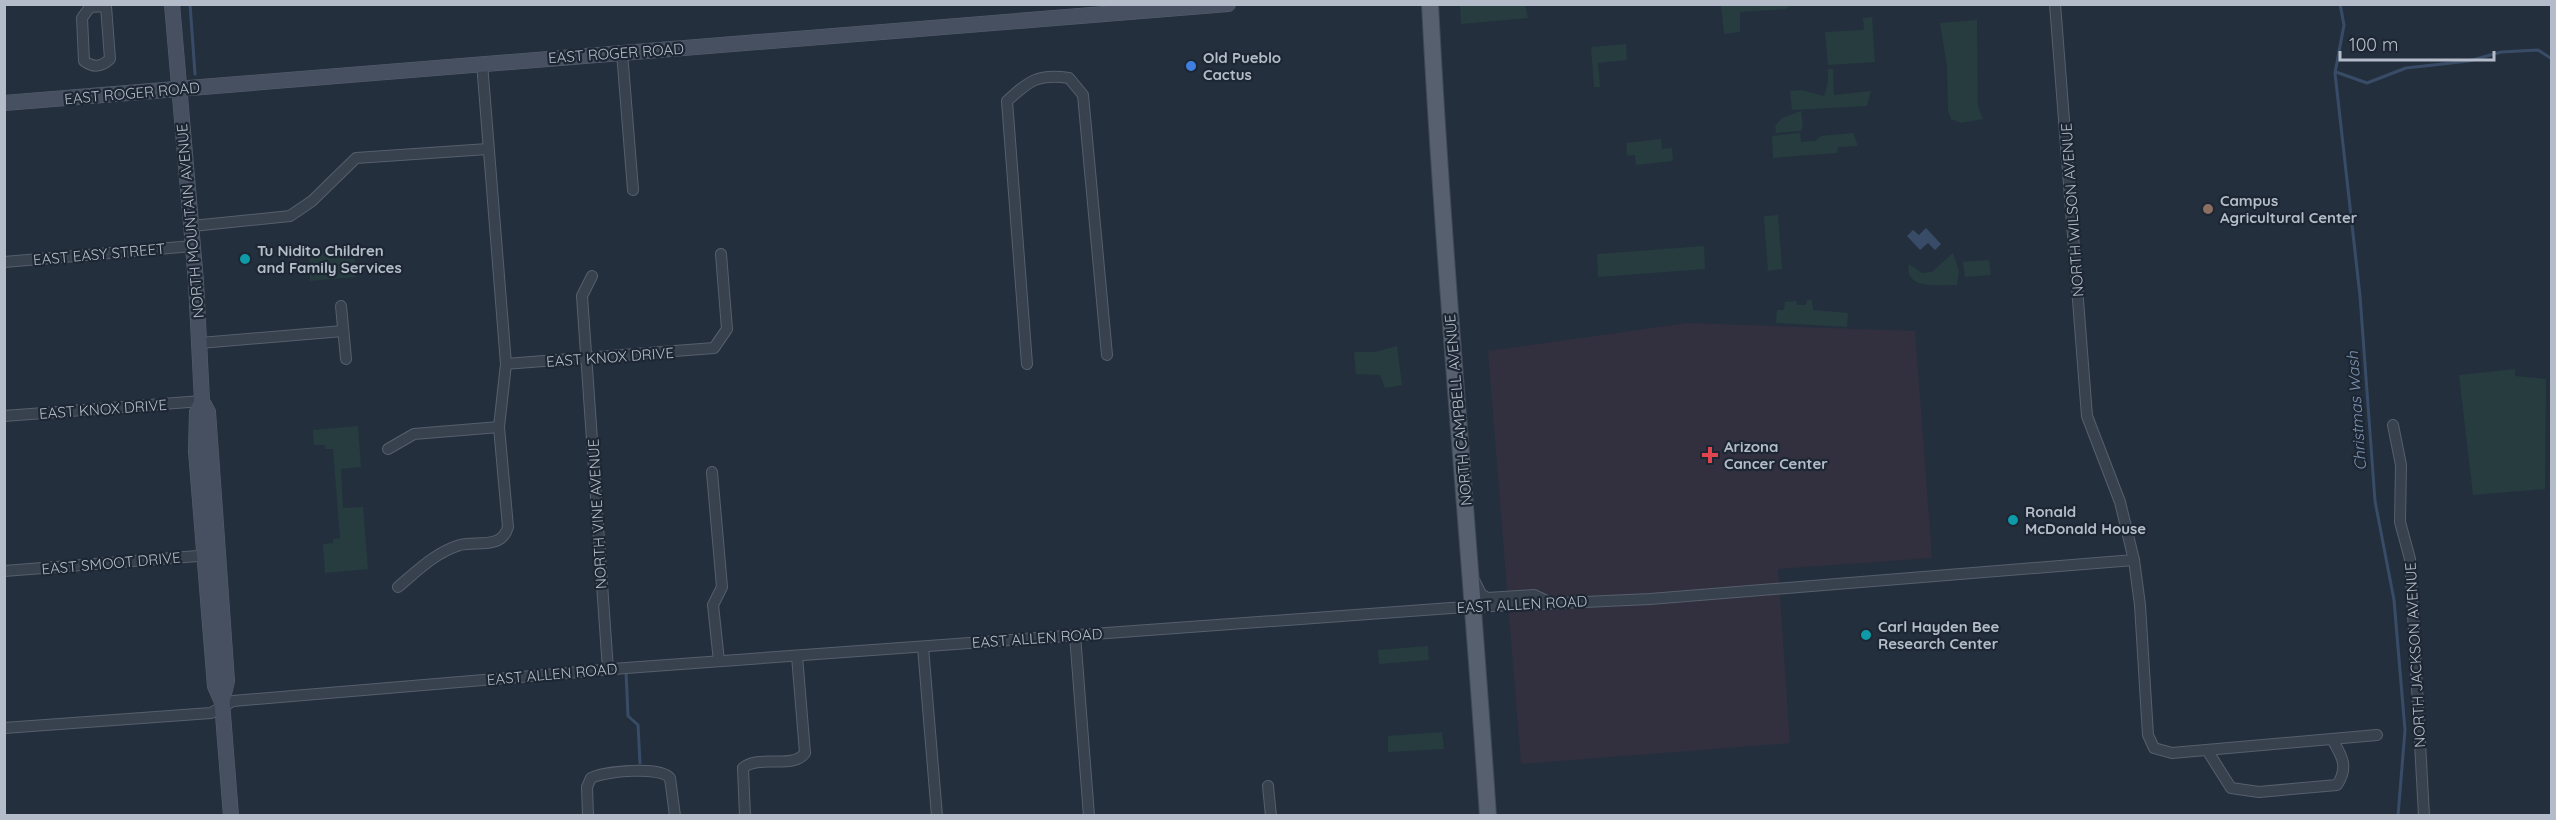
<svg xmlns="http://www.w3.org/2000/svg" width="2556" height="820" viewBox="0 0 2556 820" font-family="Quicksand,sans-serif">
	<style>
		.medical { fill: #32303f }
		.green { fill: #263c3f }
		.water { fill: #394c67 }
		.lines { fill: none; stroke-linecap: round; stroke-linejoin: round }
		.stream { stroke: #394c67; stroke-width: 3 }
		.street-casing { stroke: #565f6c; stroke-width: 12 }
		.secondary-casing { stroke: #565f6c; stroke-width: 16 }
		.primary-casing { stroke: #414a57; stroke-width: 18 }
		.street { stroke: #38414e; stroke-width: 10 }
		.secondary { stroke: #465061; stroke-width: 15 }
		.primary { stroke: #56606e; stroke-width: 16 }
		.shop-dot { fill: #3f7fe0; stroke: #1d2633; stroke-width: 2 }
		.education-dot { fill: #8d6e63; stroke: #1d2633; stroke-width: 2 }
		.culture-dot { fill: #0f9aa8; stroke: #1d2633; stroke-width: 2 }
		.health-dot { fill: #e0444e; stroke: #1d2633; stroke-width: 2 }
		.labels { text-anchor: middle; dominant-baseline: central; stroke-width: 4.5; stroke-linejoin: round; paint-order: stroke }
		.street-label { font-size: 15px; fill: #b4bcc9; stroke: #1d2633 }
		.poi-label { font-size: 15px; font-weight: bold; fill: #b4bcc9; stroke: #1d2633; text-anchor: start }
		.water-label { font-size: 16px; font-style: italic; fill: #7c92b1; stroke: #1d2633 }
	</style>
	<rect width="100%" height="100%" fill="#242f3e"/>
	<!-- medical -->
	<path class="medical" d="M1688 323 1915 331 1932 558 1778 569 1790 743 1521 764 1488 351Z"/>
	<!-- green -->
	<g class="green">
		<path d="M1460 5H1525L1528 18 1461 24Z"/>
		<path d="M1721 5V4L1801 5H1791L1786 9 1740 12V32L1724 34Z"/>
		<path d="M1872 17 1875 62 1828 65 1825 32 1864 30 1863 18Z"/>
		<path d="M1977 20 1978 107 1983 119 1961 123 1951 119 1948 111 1947 67 1940 23Z"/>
		<path d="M1626 44 1627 60 1598 63 1600 87H1594L1591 47Z"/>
		<path d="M1828 69H1833L1834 95 1871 91 1867 106 1792 110 1790 91 1801 90 1824 96 1828 82Z"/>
		<path d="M1801 111 1803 128 1800 131 1776 133 1775 126 1782 118Z"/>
		<path d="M1800 133 1801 142 1815 141 1821 136 1853 133 1858 146 1838 147 1837 153 1773 158 1772 136Z"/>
		<path d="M1661 139 1662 149 1672 148 1673 161 1636 165 1635 155 1627 156 1626 143Z"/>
		<path d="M1778 215 1782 269 1768 271 1764 216Z"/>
		<path d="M1704 246 1705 269 1598 277 1597 254Z"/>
		<path d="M341 249 342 259H355L356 277 310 281 309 251Z"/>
		<path d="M1953 253 1959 271 1957 285C1941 285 1903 290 1909 264L1922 273 1932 272Z"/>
		<path d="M1989 260 1991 275 1965 277 1963 262Z"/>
		<path d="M1807 300H1812L1813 310 1848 313 1847 327 1776 323 1777 310H1784L1785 302 1796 301 1797 305H1806Z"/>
		<path d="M1397 346 1402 385 1385 388 1380 375 1356 374 1354 352H1375Z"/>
		<path d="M2515 369V376L2546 379 2545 489 2473 495 2459 375Z"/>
		<path d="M358 426 361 467 341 469 343 508 363 507 368 569 325 573 323 544 333 543V539L340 538 333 449H325V445H314L313 430Z"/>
		<path d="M1428 646 1429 660 1379 664 1378 650Z"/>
		<path d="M1442 732 1444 749 1388 752V736Z"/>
	</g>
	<!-- water -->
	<path class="water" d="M1926 228 1941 244 1935 250 1928 243 1920 250 1907 236 1913 230 1919 235Z"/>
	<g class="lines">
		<!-- stream -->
		<g class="stream">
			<path d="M190 4 195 74"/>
			<path d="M2340 4 2344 25 2335 73 2360 296 2375 501 2394 600 2405 730 2398 816"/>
			<path d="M2336 72 2367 83 2406 68 2469 61 2501 52 2538 50 2552 59"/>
			<path d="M626 671 628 716 638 725 640 763"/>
		</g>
		<defs>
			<g id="street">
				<path d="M106 4V6L110 59C101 67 94 68 84 61L82 18 90 7 106 6"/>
				<path d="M622 52 633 190"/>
				<path d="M192 226 290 216 312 201 356 158 488 149"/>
				<path d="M4 262 193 246"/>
				<path d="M592 276 582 296 608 670"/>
				<path d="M341 306 346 359"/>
				<path d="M200 343 343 331"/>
				<path d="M506 364 714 348 727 329 721 254"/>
				<path d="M1027 364 1007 101C1029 81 1038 73 1069 78L1083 95 1107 355"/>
				<path d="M4 416 202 401"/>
				<path d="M2393 425 2401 465 2400 522 2410 559 2424 816"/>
				<path d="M388 449 414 434 499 427"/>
				<path d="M712 472 722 587 713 605 719 661"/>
				<path d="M2134 560 2140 605 2148 735 2154 748 2172 753 2377 735"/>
				<path d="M4 571 211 555"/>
				<path d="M1474 580 1481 594 1487 598 1534 595 1549 602"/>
				<path d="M398 587C417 571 436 552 460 545 478 541 502 549 508 527L499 427 506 364 482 63"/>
				<path d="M1075 635 1089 816"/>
				<path d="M923 647 937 816"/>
				<path d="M4 728 211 713 233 701 626 668 1451 608 1650 599 2134 560 2120 502 2087 416 2055 4"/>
				<path d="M2207 750 2231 788 2259 792 2337 785C2349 767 2342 756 2332 739"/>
				<path d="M1268 786 1271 816"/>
				<path d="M588 816 587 787 591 778C605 771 660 766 670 778L675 816"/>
				<path d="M745 816 743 768C759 754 793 770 805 753L797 656"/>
			</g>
			<g id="secondary">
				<path d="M172 4 196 282 202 401 197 412 196 451 215 686 222 702"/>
				<path d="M4 103 1228 4"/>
				<path d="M202 401 208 412 227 681 222 702 231 816"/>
			</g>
			<path id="primary" d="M1430 4C1444 275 1470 545 1488 816"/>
		</defs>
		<!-- street casing -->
		<use href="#street" class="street-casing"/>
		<!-- secondary casing -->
		<use href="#secondary" class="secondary-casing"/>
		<!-- primary casing -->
		<use href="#primary" class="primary-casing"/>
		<!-- street -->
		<use href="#street" class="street"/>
		<!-- secondary -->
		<use href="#secondary" class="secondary"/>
		<!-- primary -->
		<use href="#primary" class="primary"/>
	</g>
	<!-- markers -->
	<circle class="shop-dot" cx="1191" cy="66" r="6"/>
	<circle class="education-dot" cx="2208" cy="209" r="6"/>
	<g class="culture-dot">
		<circle cx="245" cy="259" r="6"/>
		<circle cx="2013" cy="520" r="6"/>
		<circle cx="1866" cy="635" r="6"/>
	</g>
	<path class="health-dot" d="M1707 446h6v6h6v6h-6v6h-6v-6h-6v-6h6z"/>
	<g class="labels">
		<!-- street labels -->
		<g class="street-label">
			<text transform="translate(616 53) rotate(-4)">EAST ROGER ROAD</text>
			<text transform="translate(132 93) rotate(-5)">EAST ROGER ROAD</text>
			<text transform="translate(2072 210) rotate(-94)">NORTH WILSON AVENUE</text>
			<text transform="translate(190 221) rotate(-95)">NORTH MOUNTAIN AVENUE</text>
			<text transform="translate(99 254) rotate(-5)">EAST EASY STREET</text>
			<text transform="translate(610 357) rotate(-4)">EAST KNOX DRIVE</text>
			<text transform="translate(103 409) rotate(-4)">EAST KNOX DRIVE</text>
			<text transform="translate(1458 410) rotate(-95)">NORTH CAMPBELL AVENUE</text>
			<text transform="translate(597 514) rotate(-93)">NORTH VINE AVENUE</text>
			<text transform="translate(111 563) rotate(-5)">EAST SMOOT DRIVE</text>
			<text transform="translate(1522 604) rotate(-3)">EAST ALLEN ROAD</text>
			<text transform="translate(1037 638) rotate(-4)">EAST ALLEN ROAD</text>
			<text transform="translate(2415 655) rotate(-93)">NORTH JACKSON AVENUE</text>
			<text transform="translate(552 674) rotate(-5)">EAST ALLEN ROAD</text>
		</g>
		<!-- poi labels -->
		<g class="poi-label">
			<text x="1203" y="57">Old Pueblo<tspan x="1203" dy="17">Cactus</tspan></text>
			<text x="2220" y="200">Campus<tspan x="2220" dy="17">Agricultural Center</tspan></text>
			<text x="257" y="250">Tu Nidito Children<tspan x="257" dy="17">and Family Services</tspan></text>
			<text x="1724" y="446">Arizona<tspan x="1724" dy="17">Cancer Center</tspan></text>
			<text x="2025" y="511">Ronald<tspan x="2025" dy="17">McDonald House</tspan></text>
			<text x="1878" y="626">Carl Hayden Bee<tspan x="1878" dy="17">Research Center</tspan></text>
		</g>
		<!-- water labels -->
		<g class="water-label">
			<text transform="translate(2356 411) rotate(-94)">Christmas Wash</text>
		</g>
	</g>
	<!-- border -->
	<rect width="2556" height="820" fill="none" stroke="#b4bcc9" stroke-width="12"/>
	<!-- scale -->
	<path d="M2340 51v9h154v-9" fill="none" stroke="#b4bcc9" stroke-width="3"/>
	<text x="2349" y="51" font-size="18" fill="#b4bcc9" stroke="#1d2633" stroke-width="4.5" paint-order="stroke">100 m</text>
</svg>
